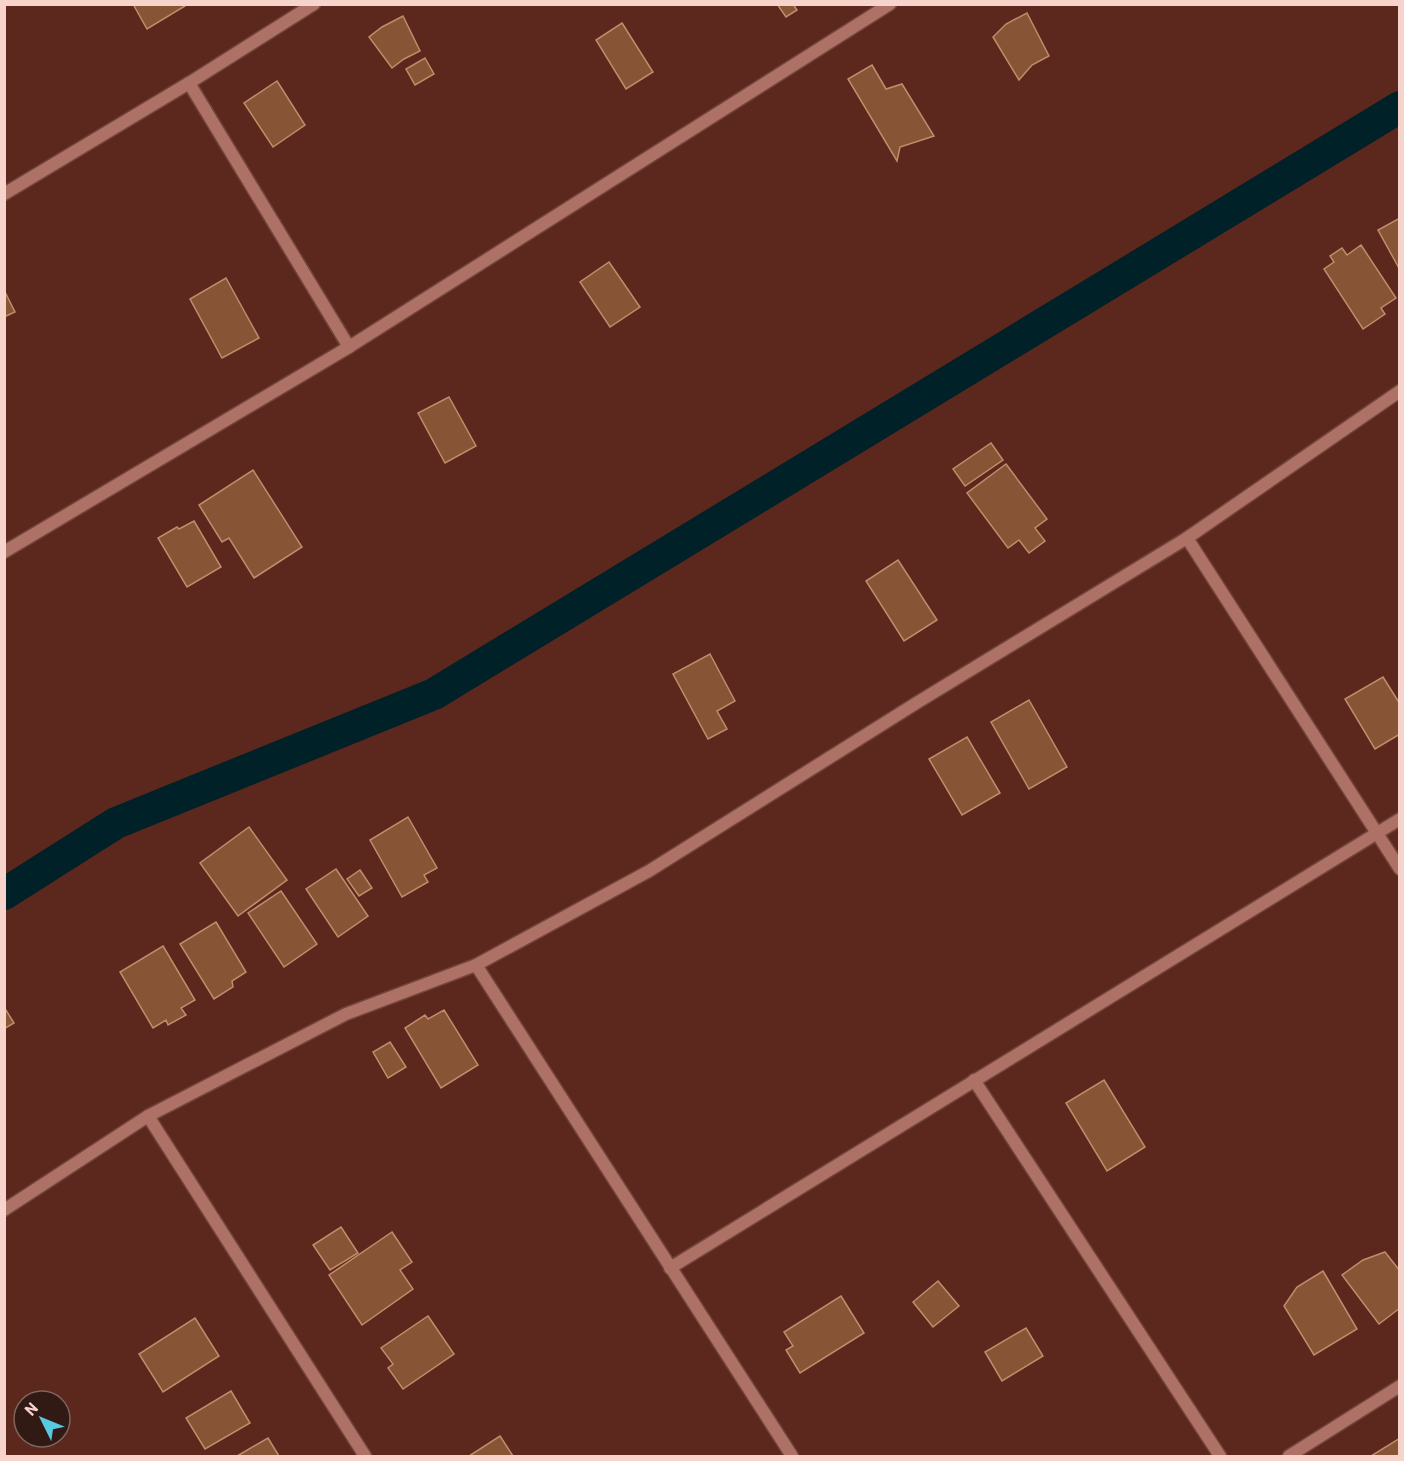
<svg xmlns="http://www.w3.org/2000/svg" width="1404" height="1461" viewBox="0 0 1404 1461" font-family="Barlow,sans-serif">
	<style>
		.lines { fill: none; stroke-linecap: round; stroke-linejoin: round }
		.canal { stroke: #002127; stroke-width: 32 }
		.building { fill: #875536; stroke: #c28c6b; stroke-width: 1.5 }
		.street-casing { stroke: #72443c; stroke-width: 15 }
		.street { stroke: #ae7165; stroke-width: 12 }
	</style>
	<rect width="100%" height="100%" fill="#5c271d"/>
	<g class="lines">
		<!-- canal -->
		<path class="canal" d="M4 894 116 823 434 694 1400 107"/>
	</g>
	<!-- building -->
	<g class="building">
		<path d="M133 4H184L185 6 147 29Z"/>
		<path d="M777 4H793L797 10 786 17Z"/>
		<path d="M1027 13 1049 56 1032 65 1019 80 993 37 1006 24Z"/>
		<path d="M403 16 420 51 404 59 392 68 369 37 382 27Z"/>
		<path d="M622 23 653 72 626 89 596 40Z"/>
		<path d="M425 58 434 74 415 85 406 69Z"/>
		<path d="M872 65 886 89 902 84 934 136 900 147 897 161 848 79Z"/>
		<path d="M277 81 305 125 273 147 244 103Z"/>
		<path d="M1400 218V270L1378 230Z"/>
		<path d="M1361 245 1396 298 1381 308 1385 314 1363 329 1324 269 1334 262 1330 256 1342 248 1347 255Z"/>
		<path d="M609 262 640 307 610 327 580 282Z"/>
		<path d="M226 278 259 338 222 358 190 299Z"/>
		<path d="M4 290 15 312 4 317Z"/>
		<path d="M449 397 476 446 445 463 418 413Z"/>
		<path d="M991 443 1003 460 965 486 953 469Z"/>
		<path d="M1006 464 1047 519 1035 528 1045 541 1029 553 1019 540 1008 548 967 493Z"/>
		<path d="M253 470 302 547 254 578 229 538 222 542 199 505Z"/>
		<path d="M194 521 221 567 187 587 158 538 177 527 179 529Z"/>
		<path d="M898 560 937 620 904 641 866 581Z"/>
		<path d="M710 654 735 701 717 711 727 729 708 739 673 674Z"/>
		<path d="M1383 677 1400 704V734L1375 749 1345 699Z"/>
		<path d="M1029 700 1067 767 1029 789 991 722Z"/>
		<path d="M967 737 1000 793 962 815 929 759Z"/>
		<path d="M408 817 437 868 424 875 428 882 402 897 370 840Z"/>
		<path d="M249 827 287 880 238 916 200 863Z"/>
		<path d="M336 869 368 916 338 937 306 889Z"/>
		<path d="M360 870 372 888 359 896 347 879Z"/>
		<path d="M281 891 317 944 284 967 248 913Z"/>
		<path d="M216 922 246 972 232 981 233 987 214 999 180 944Z"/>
		<path d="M163 946 195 1000 181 1008 186 1015 168 1025 166 1020 153 1028 120 972Z"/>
		<path d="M4 1007 14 1023 4 1029Z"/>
		<path d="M444 1010 478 1065 441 1088 405 1028 425 1015 428 1019Z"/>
		<path d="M390 1042 406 1067 388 1078 373 1052Z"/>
		<path d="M1104 1080 1145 1147 1107 1171 1066 1103Z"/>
		<path d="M341 1227 358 1253 330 1270 313 1245Z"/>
		<path d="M392 1232 412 1262 400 1270 413 1289 362 1325 329 1275Z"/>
		<path d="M1385 1252 1400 1271V1308L1379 1324 1342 1275 1363 1260Z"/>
		<path d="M1323 1271 1357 1329 1314 1355 1284 1306 1297 1287Z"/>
		<path d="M938 1281 959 1306 933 1327 913 1302Z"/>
		<path d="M841 1296 864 1333 800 1373 786 1350 793 1346 784 1332Z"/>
		<path d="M428 1316 454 1354 403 1389 388 1368 393 1364 381 1348Z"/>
		<path d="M195 1318 219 1356 163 1392 139 1354Z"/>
		<path d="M1026 1328 1043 1356 1002 1381 985 1352Z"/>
		<path d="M231 1391 250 1423 205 1449 186 1418Z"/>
		<path d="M500 1436 513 1456H469Z"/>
		<path d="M268 1438 279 1456H237Z"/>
		<path d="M1400 1438V1456H1371Z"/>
	</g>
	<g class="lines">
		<defs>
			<g id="street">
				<path d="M189 83 349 347"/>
				<path d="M4 194 189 83 314 4"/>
				<path d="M1187 538 1400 869"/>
				<path d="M4 552 349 347 890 4"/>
				<path d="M476 965 792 1456"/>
				<path d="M974 1080 1220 1456"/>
				<path d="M148 1116 365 1456"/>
				<path d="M4 1210 148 1116 346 1014 476 965 649 871 918 702 1187 538 1400 391"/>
				<path d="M670 1268 1400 819"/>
				<path d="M1289 1456 1400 1386"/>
			</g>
		</defs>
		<!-- street casing -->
		<use href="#street" class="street-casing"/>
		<!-- street -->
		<use href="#street" class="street"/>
	</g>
	<!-- border -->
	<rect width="1404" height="1461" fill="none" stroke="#f6d4cc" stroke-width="12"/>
	<!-- north arrow -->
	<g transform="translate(42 1419) rotate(313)"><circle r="28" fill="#311914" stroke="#80645e" stroke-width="1.5"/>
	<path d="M0-4.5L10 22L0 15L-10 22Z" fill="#55cae0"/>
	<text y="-9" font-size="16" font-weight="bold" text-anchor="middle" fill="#f6d4cc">N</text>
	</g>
</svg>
